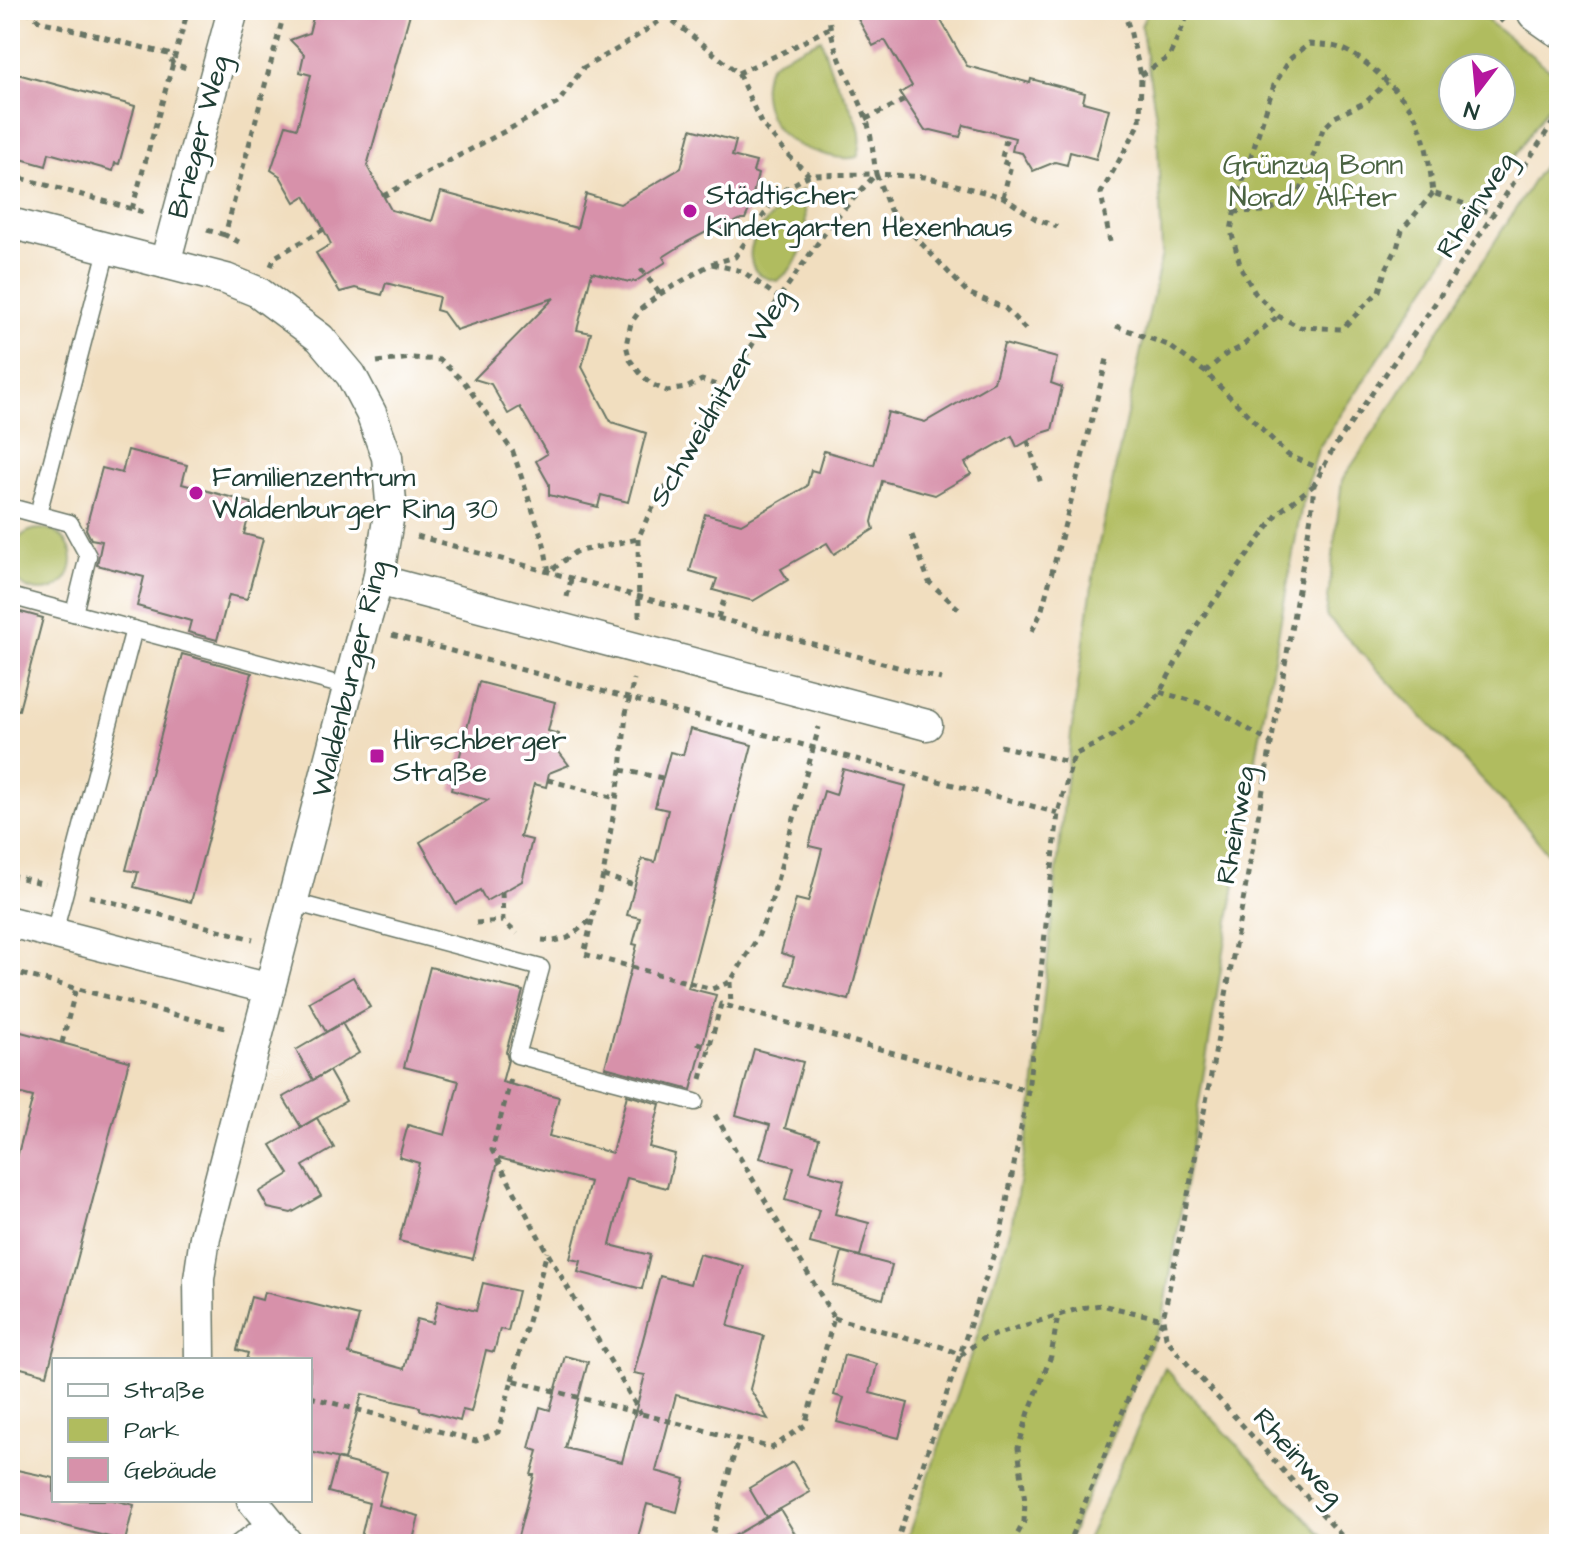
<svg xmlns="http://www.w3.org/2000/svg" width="1569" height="1554" viewBox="0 0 1569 1554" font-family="'Architects Daughter',sans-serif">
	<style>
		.green { fill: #b0bc5e; stroke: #687c49; stroke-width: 2; fill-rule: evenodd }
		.building { fill: #d791aa }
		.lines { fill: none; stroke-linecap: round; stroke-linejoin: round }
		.lane-casing { stroke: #687565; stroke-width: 19 }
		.street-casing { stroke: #687565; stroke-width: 33 }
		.secondary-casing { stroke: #687565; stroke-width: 47 }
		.path { stroke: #687565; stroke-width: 5; stroke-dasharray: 6 6; stroke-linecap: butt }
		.lane { stroke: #fff; stroke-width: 16 }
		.street { stroke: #fff; stroke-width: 30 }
		.secondary { stroke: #fff; stroke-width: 44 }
		.poi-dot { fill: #b5179e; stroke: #fff; stroke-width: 3 }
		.labels { text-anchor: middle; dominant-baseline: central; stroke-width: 7; stroke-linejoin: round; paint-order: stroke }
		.street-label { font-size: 28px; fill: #1f3d34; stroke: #fff }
		.park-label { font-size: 28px; fill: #4a6341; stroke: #fff }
		.poi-label { font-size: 28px; fill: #1f3d34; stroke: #fff; text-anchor: start }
	</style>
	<rect width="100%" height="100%" fill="#fff"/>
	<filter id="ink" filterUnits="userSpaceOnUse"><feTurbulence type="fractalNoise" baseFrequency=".0125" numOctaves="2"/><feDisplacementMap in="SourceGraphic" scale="16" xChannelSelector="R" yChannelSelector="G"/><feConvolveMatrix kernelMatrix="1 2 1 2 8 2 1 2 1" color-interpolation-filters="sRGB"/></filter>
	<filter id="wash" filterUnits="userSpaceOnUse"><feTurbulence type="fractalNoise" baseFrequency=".006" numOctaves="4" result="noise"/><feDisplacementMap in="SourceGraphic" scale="32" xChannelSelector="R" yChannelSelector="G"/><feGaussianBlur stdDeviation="1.8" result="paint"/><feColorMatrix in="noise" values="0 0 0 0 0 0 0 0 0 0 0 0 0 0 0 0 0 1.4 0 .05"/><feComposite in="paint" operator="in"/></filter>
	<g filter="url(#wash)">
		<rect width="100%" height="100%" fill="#f1debf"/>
		<!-- green -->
		<g class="green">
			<path d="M1148 10H1474L1559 77V90L1318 449 1302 504 1258 746 1163 1319 1144 1360 1067 1544H905L971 1355 1011 1228 1032 1110 1071 734 1096 557 1162 254 1157 122 1141 26ZM1453 68H1501V116H1453Z"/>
			<path d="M821 39C825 51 828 64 833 75 845 99 870 129 857 157 844 160 833 157 820 153 788 145 768 128 764 95 763 86 764 72 771 65 779 56 809 45 821 39Z"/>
			<path d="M1559 140V867L1524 824 1326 616 1342 480 1385 416Z"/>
			<path d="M802 190C809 223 808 260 777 281 763 278 753 274 751 259 746 233 784 204 802 190Z"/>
			<circle cx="41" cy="560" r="31"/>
			<path d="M1165 1368 1317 1530 1330 1544H1085Z"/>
		</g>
		<g id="blocks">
			<!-- building -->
			<g class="building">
				<path d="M315 10H411L367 166 391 210 432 221 441 192 577 228 586 194 620 204 681 168 691 129 736 141 732 156 756 162 753 172 758 174 749 210 745 219H741L713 234 710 230 687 242 663 257 666 262 636 281 629 282 592 272 577 330 591 333 582 367 611 422 646 433 628 502 601 495 598 507 549 495V484L536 461 547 454 520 407 508 414 491 384 474 379 554 298 456 330 443 312 436 310 439 297 386 283 382 295 355 288 340 292 316 253 331 244 319 220 305 196 295 202 280 176 271 170 286 125 297 128 311 75 300 72 304 54 290 40 309 33Z"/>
				<path d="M853 10H935L967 66 1030 83 1031 79 1085 93 1083 102 1109 109 1096 159 1070 152 1067 165 1055 162 1033 171 1022 153 1012 151 1015 138 964 125 960 137 931 130 925 131 900 93 912 86 885 40 873 46Z"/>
				<path d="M10 72 135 106 119 164 115 163 113 171 49 153 46 166 10 156Z"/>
				<path d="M1004 344 1057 358 1051 383 1062 387 1052 430 1042 433 1017 447 1012 436 965 463 971 474 935 495 882 481 872 522 874 529 834 554 827 543 781 569 788 580 753 601 713 590 717 579 690 571 705 514 741 524 807 486 811 470 818 472 824 451 874 465 888 412 925 422 994 382Z"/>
				<path d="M128 450 187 465 182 484 252 503 244 534 263 539 247 599 229 595 217 640 188 632 191 621 137 606 144 577 97 565 102 541 91 539 86 529 89 516 102 468 122 473Z"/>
				<path d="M10 609 43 618 19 710 10 709Z"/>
				<path d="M182 654 252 673 191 902 134 887 138 872 126 870Z"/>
				<path d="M479 682 555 702 548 731 559 734 556 748 569 765 549 773 546 787 534 784 520 837 532 840 522 881 486 901 480 890 456 904 420 842 488 800 451 790Z"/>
				<path d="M690 729 752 745 688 988 716 995 691 1090 605 1067 637 945 633 944 640 918 627 915 642 859 655 862 668 810 655 807 670 752 683 755Z"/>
				<path d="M843 769 906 786 849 1000 787 984 794 957 781 953 796 899 808 902 815 876 822 849 809 846 824 791 836 795Z"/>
				<path d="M430 967 523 991 506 1052 508 1060 502 1082 559 1097 549 1136 612 1153 627 1095 660 1104 649 1147 675 1154 667 1188 627 1178 610 1245 650 1255 642 1289 578 1272 581 1261 570 1259 590 1182 499 1158 473 1259 399 1241 419 1163 399 1157 408 1125 445 1135 459 1081 404 1067Z"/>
				<path d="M353 977 370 1007 326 1032 309 1002Z"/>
				<path d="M342 1023 359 1053 313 1080 296 1050Z"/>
				<path d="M10 1029 129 1061 47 1375 10 1365V1184L33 1097 10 1091Z"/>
				<path d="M754 1049 803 1062 785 1128 819 1138 810 1171 844 1180 835 1214 869 1223 860 1256 810 1243 819 1210 785 1200 794 1167 760 1158 770 1125 736 1115Z"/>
				<path d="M329 1071 346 1101 301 1127 283 1097Z"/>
				<path d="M317 1118 334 1148 303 1166 321 1196 291 1213 268 1208 259 1192 289 1174 271 1145Z"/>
				<path d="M842 1252 892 1265 883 1299 833 1285Z"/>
				<path d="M699 1254 744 1266 728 1326 764 1336 750 1389 768 1419 676 1395 656 1471 685 1479 677 1512 647 1504 637 1541 626 1539 625 1544H516L534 1475H531L538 1451 529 1448 540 1407 550 1410 565 1356 588 1362 565 1448 622 1462 645 1375 634 1373 660 1276 690 1284Z"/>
				<path d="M483 1283 518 1291 508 1331 500 1329 494 1352 486 1350 471 1412 463 1410 460 1421 420 1410V1407L362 1394 344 1460 310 1452V1360H246L248 1353 237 1350 251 1297 262 1300 264 1292 359 1316 349 1354 404 1369 417 1319 433 1323 438 1301 476 1311Z"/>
				<path d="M844 1355 877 1364 870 1393 908 1403 899 1438 837 1422 844 1398 834 1395Z"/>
				<path d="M337 1459 387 1472 378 1505 419 1516 412 1544H388L361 1537 369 1503 328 1492Z"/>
				<path d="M793 1462 810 1492 766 1517 749 1488Z"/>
				<path d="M17 1470 54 1478V1500H113L134 1505 125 1541 10 1512V1473L16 1474Z"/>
				<path d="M780 1509 801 1544H720Z"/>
			</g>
		</g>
	</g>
	<g filter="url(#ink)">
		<use href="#blocks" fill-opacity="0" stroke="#687565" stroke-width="2"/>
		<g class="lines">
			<defs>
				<g id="lane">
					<path d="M10 507 70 523 88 556 74 613"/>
					<path d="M38 514 107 250"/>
					<path d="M10 596 348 687"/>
					<path d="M293 902 541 968 517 1055 695 1102"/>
					<path d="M54 933 134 629"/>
					<path d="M237 1544 268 1521"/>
				</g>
				<g id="street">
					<path d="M10 223 226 279 258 292 320 338 351 375 371 413 387 457 391 502 378 580 364 627 205 1237 199 1279 200 1360"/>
					<path d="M165 263 233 10"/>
					<path d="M378 580 927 725"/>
					<path d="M10 922 270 989"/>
					<path d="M252 1500 288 1544"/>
				</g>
				<path id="secondary" d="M1539 10 1559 24"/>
			</defs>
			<!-- lane casing -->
			<use href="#lane" class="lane-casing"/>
			<!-- street casing -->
			<use href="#street" class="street-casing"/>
			<!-- secondary casing -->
			<use href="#secondary" class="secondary-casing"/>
			<!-- path -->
			<g class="path">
				<path d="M26 10 40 21 168 54 173 64 187 68"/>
				<path d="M656 10 667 16 673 10"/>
				<path d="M829 10C829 52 853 80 866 118 872 135 873 156 876 174L925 177 1003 197 1036 219 1057 227"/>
				<path d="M1491 10 1503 22"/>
				<path d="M738 73 788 50 829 28"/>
				<path d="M1141 75 1169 57 1190 10"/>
				<path d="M866 119 905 100"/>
				<path d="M876 174 890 210 968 293 1005 308 1028 332"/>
				<path d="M10 175 147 213"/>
				<path d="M755 186 779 193"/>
				<path d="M1433 193 1402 230 1397 248 1385 271 1379 291 1342 329 1300 327 1278 316 1255 293 1241 268 1231 231 1236 203 1274 85 1291 58 1309 44C1319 45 1331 45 1340 48 1363 55 1407 98 1417 120 1427 143 1430 168 1433 193L1494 214"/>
				<path d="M383 196 558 103 583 68 619 48 667 16 738 73 761 123 788 155 809 175"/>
				<path d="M1003 197 1011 165 1001 161 1007 136"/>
				<path d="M132 209 188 10"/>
				<path d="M1234 212 1266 211 1287 203 1300 192 1323 129 1335 117 1366 102 1387 82"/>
				<path d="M207 230 225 235"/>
				<path d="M239 242 225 235 285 10"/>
				<path d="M1110 242 1101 193 1140 123 1141 75 1130 30 1123 10"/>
				<path d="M712 264 742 271 779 298"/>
				<path d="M271 266 275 257 324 229"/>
				<path d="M641 269 660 294"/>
				<path d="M1116 326 1168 345 1205 372 1288 455 1321 469"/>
				<path d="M377 362 412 358 440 360 465 383 513 452 544 544 549 572 575 552 638 539"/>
				<path d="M1205 372 1225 355 1241 347 1278 316"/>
				<path d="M727 389 702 380 686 388 667 391 651 384 640 373 630 360 626 345 631 323 641 309 660 294 711 264 735 257 779 193 809 175 874 174"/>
				<path d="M1028 441 1042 487"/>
				<path d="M912 535 929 582 960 610"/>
				<path d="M417 536 941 679"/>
				<path d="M567 597 571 579"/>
				<path d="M639 617 638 539 649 514 727 389 779 298 834 220 876 174"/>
				<path d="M718 618 726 594"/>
				<path d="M1032 631 1041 613 1074 490 1108 355"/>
				<path d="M392 635 1058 813"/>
				<path d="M1160 692C1174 697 1191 699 1204 705 1227 715 1249 730 1271 743"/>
				<path d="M1000 746 1073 763"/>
				<path d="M621 770 663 778"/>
				<path d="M548 780 615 798"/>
				<path d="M10 875 45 884"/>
				<path d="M603 876 635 885"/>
				<path d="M502 892 503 921 517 934"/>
				<path d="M89 896 253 939"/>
				<path d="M592 920 584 954 712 989 730 982 757 939 769 910 819 727"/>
				<path d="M476 923 503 921"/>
				<path d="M542 940 554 941 568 938 592 919 603 876 621 770 626 713 634 679"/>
				<path d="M10 971 229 1029"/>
				<path d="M730 982 731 1006"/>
				<path d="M62 1043 76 988"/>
				<path d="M697 1043 710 1047"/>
				<path d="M511 1079 492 1150 547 1252 641 1414"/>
				<path d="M701 1079 721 1004 1028 1091"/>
				<path d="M715 1115 834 1318"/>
				<path d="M834 1318 942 1347 961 1355 982 1339 1081 1308 1101 1305 1163 1319 1144 1360 1068 1544"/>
				<path d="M512 1380 547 1252"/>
				<path d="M310 1397 476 1441 498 1432 512 1380 772 1448 805 1425 834 1318"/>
				<path d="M710 1544 738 1440"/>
				<path d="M896 1544 1001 1233 1028 1091 1058 813 1074 755 1112 736 1134 721 1146 710 1160 692 1194 629 1279 512 1314 485"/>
				<path d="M1012 1544 1024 1522 1025 1502 1018 1448 1029 1412 1051 1356 1058 1315"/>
				<path d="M1349 1544 1175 1350 1166 1337 1163 1319C1218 1052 1264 784 1311 516L1314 485 1333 449 1434 305 1559 113"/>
			</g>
			<!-- lane -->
			<use href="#lane" class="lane"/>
			<!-- street -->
			<use href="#street" class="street"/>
			<!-- secondary -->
			<use href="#secondary" class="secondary"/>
		</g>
	</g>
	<!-- markers -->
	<g class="poi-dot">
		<circle cx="690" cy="211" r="8"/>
		<circle cx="196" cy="493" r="8"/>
		<rect x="369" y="748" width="16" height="16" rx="4"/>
	</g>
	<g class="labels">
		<!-- street labels -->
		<g class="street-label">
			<text transform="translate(199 137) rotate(-75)">Brieger Weg</text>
			<text transform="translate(1476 205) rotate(-57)">Rheinweg</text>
			<text transform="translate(720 398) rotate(-59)">Schweidnitzer Weg</text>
			<text transform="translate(350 679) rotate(-76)">Waldenburger Ring</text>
			<text transform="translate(1236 825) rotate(-80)">Rheinweg</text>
			<text transform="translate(1298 1457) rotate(48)">Rheinweg</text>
		</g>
		<!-- park labels -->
		<g class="park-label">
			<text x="1313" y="165">Grünzug Bonn<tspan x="1313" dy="32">Nord/ Alfter</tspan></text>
		</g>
		<!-- poi labels -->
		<g class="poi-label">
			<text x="706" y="195">Städtischer<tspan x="706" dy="32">Kindergarten Hexenhaus</tspan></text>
			<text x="212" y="477">Familienzentrum<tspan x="212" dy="32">Waldenburger Ring 30</tspan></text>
			<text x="393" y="740">Hirschberger<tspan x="393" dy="32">Straße</tspan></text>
		</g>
	</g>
	<!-- margin -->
	<rect width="1569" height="1554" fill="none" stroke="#fff" stroke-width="40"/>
	<!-- legend -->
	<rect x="52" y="1358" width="260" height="144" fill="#ffffff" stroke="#a5b1ae" stroke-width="2"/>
	<rect x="68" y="1384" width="40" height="12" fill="#ffffff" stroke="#a5b1ae" stroke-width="2"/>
	<text x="124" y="1398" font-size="24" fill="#1f3d34">Straße</text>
	<rect x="68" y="1418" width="40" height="24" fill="#b0bc5e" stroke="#a5b1ae" stroke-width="2"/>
	<text x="124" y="1438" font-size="24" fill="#1f3d34">Park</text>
	<rect x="68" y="1458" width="40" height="24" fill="#d791aa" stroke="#a5b1ae" stroke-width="2"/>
	<text x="124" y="1478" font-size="24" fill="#1f3d34">Gebäude</text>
	<!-- north arrow -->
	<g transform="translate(1477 92) rotate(196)"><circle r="38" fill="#ffffff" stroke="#a5b1ae" stroke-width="2"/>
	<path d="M0-6L14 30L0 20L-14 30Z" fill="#b5179e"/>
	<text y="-12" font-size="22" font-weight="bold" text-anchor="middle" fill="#1f3d34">N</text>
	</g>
</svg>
